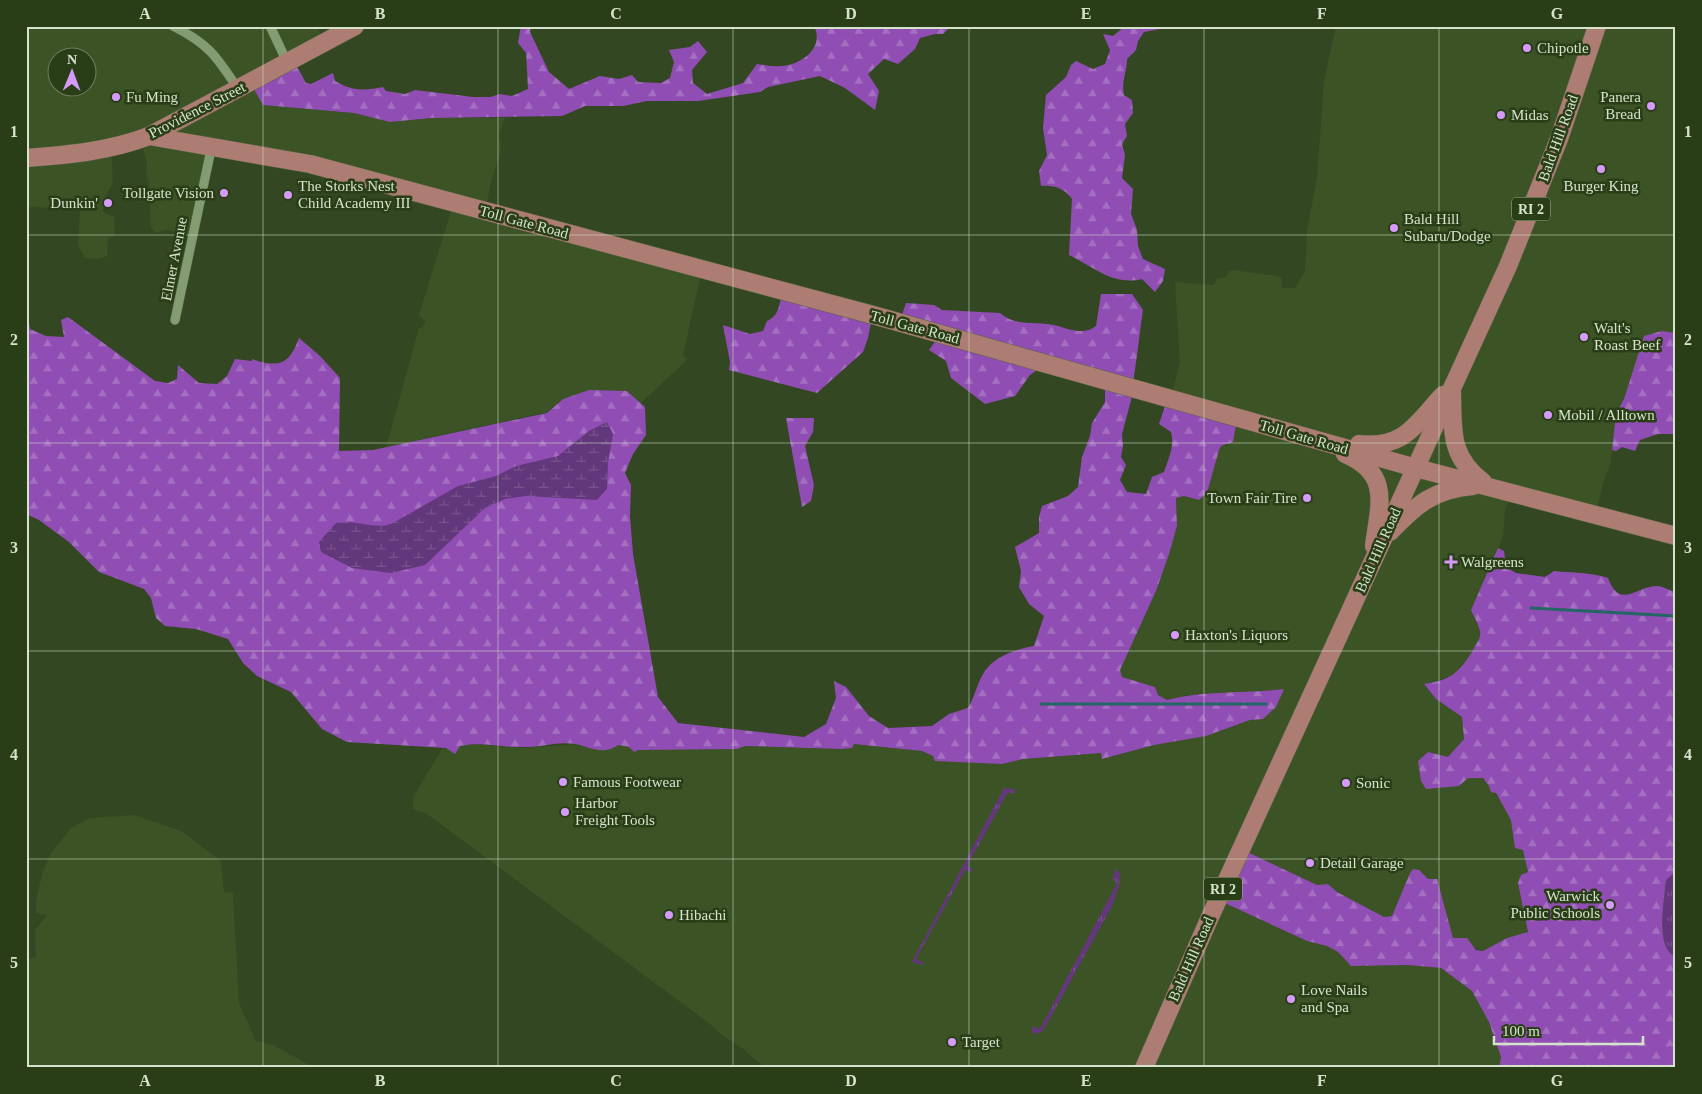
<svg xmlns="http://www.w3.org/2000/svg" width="1702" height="1094" viewBox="0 0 1702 1094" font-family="'Times New Roman',serif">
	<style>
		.built { fill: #3b5325; fill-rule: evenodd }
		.grass { fill: url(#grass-tufts) }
		.forest { fill: url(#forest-firs) }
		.wetland { fill: url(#wetland-marsh) }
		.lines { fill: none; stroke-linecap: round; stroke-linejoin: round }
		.stream { stroke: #246664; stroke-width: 3 }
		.minor-casing { stroke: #536442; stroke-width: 10 }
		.major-casing { stroke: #536442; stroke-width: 19 }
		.minor { stroke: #849c72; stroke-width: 9 }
		.major { stroke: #ad7c73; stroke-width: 18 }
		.grid { fill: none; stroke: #d5e3cc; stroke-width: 1; stroke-opacity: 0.55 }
		.poi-dot { fill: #d69bfa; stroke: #293e17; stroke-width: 2 }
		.labels { text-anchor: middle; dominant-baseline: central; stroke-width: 5; stroke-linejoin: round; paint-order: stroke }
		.shield { fill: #293e17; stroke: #a1b296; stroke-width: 1 }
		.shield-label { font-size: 14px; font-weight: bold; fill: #d5e3cc }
		.poi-label { font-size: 15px; fill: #d5e3cc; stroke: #293e17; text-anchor: start }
		.street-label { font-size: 15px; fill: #d5e3cc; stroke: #293e17 }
		.neatline { fill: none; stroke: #d5e3cc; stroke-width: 2 }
		.grid-label { font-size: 16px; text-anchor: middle; font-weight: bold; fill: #d5e3cc }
	</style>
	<defs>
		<pattern id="grass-tufts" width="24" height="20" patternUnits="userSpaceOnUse" patternTransform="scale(1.25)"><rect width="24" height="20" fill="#63377b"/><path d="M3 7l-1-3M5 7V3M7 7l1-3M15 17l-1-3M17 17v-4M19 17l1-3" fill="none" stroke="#78548d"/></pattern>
		<pattern id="forest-firs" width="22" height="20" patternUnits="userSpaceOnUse" patternTransform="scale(1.25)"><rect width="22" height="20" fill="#904db4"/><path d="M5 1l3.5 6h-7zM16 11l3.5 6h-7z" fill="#a46fc0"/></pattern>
		<pattern id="wetland-marsh" width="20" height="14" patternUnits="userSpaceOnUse" patternTransform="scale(1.25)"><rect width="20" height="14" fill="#63377b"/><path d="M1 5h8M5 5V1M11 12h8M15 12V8" fill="none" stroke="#78548d"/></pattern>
	</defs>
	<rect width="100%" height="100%" fill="#334822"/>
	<!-- built -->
	<g class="built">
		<path d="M26 26 183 28V26H317L325 44 295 60 263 105 354 113 390 122 431 118H505L498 137 501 141 500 155 492 178 485 211 701 274 683 355 687 360 641 403 627 391 563 399 547 412 386 447 419 328H422L426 322 419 315 453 205 215 148 189 234 165 230 157 233 151 229 149 181 146 176 147 163 141 141 111 148 113 182 106 196 103 212 114 217 115 235 108 238 107 256 98 259 85 258 78 245 80 211 26 206ZM58 58H88V88H58Z"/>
		<path d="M1336 26H1676V333L1662 331 1616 414 1611 462 1603 484 1597 510 1512 491 1505 511 1503 537 1471 610 1480 631 1479 640 1463 668 1454 675 1424 685 1436 699 1462 717 1464 739 1448 758 1428 752 1467 778H1483L1500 801 1676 693V1068L1530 848 1523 849 1528 872 1518 883 1528 932 1507 938 1483 951 1453 938 1428 879 1410 873 1392 916 1384 917 1337 892 1328 884 1317 885 1239 848 1216 899 1307 941 1327 946 1338 952 1351 966 1407 965 1441 968 1472 991 1489 1022 1501 1057 1499 1068H769L759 1063 745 1050 723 1036 710 1024 427 814 413 809V797L442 749H449L455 753 460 746 469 744 524 748 576 744 579 746 618 745 629 747 634 752 637 750 737 749 745 746 842 749 852 748 854 744 922 751 933 756 1002 764 1023 759 1101 753 1102 759 1154 745 1206 736 1250 720 1263 719 1276 707 1283 689 1252 693 1187 695 1167 700 1158 695 1155 687 1122 677 1120 670 1156 591 1177 526 1176 498 1184 496 1199 500 1207 493 1219 450 1221 446 1229 445 1171 396 1180 363 1175 282 1213 285 1217 279 1226 277 1228 271 1232 270 1277 276 1282 279 1281 288H1295L1305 271 1307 230 1317 178 1324 81Z"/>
		<path d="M134 815 181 831 221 861 224 892 233 893 239 1003 256 1041 273 1045 315 1068H28L26 960 36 957 35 930 47 915 36 913V900L43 871 52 852 71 828 90 818Z"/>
	</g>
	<!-- grass -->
	<g class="grass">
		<path d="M1004 788 1015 789V792L1014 794 1008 792 967 866 973 869 971 872 965 870 916 959 924 963 923 965 912 962Z"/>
		<path d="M1116 869 1120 873 1119 886 1112 906 1043 1031 1035 1034 1032 1032V1026L1040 1029 1117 883 1112 879Z"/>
		<path d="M1676 871V957C1655 948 1664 906 1665 887L1666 880Z"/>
	</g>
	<!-- forest -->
	<g class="forest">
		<path d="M521 26H531L530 32 549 72 569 89 600 76 619 79 632 75 638 82 661 83 670 78 674 62 669 50 690 47 698 41 707 52 692 70 693 83 707 94 743 83 757 64C764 65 773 67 781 66 801 65 825 48 814 26H951L943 34H935L920 38 915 49 898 64 884 59 868 74 879 91 875 110 845 88 820 76 768 87 760 92 698 101H647L623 106H585L562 116 431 118 390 122 354 113 263 105 251 84 295 63 306 83 311 84 333 73 335 81C352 91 365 91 383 87L386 91 405 94 415 90 473 97H491L499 94 512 96 528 89 526 53 518 43Z"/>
		<path d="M1125 26H1160V29L1144 32 1138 41 1136 50 1127 59C1127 72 1121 82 1124 95L1132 100 1133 113 1125 124 1127 136 1122 144 1125 155 1122 178 1133 189 1131 214 1137 230 1138 246 1143 259 1165 269 1163 281 1155 292 1142 279C1113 286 1094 267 1069 255L1072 199C1064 188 1054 185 1041 186L1039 171 1047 155 1043 128 1046 95 1066 77 1071 65 1076 61 1093 69 1105 64 1110 50 1103 34 1113 36Z"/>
		<path d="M782 294 872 317 868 338 863 352 817 393 729 370 730 362 723 325 750 334 763 331 767 321C779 316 779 305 782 294Z"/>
		<path d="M1101 294H1132L1143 310C1139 336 1137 361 1132 387L1134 389 1122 434 1123 446 1121 457 1126 465 1120 480 1127 492 1146 494 1152 477 1164 472C1168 460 1175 446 1171 432L1159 424 1168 397 1237 419 1233 442 1221 446 1219 450 1207 493 1199 500 1184 496 1176 498 1177 526 1169 554 1156 591 1120 670 1122 677 1155 687 1158 695 1167 700C1205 690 1245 694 1284 689L1276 707 1263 719 1250 720 1206 736 1154 745 1102 759 1101 753 1023 759 1002 764 935 761 933 756 922 751 854 744 852 748 842 749 745 746 737 749 638 750 634 752 629 747 618 745C603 756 590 747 575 744 560 741 541 747 525 747 504 748 481 741 460 746L455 754 446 748 347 742 322 729 291 692 257 676 243 663 228 639 196 629 165 626 156 618 151 598 144 589 99 572 69 542 39 520 26 514V306L30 329 46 336 64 337 61 320 68 317 155 381 168 383 177 379 178 365 199 383 217 384 227 376 235 359 252 361V359C279 368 289 365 299 338L320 356 340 378 339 451 373 450 547 413 563 399 589 390 627 391 645 407 646 435 633 454 625 473 631 485 630 516 633 554 658 697 678 723 804 737 826 724 836 698 834 681 846 687 869 716 888 728 932 726 949 714 968 708C975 697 977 682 985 671 995 656 1017 649 1034 646L1044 616 1029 604 1019 587 1021 571 1015 547 1039 533V517L1042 506 1068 496 1078 487 1082 457 1090 436 1092 423 1105 402V381L1045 364 1030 375 1015 396 985 404 951 378 946 361 929 350 939 336 899 324 906 303 934 305 942 310 1000 313C1017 328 1038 320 1058 326 1067 329 1079 333 1089 330 1092 329 1094 327 1096 326Z"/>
		<path d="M1662 331 1676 333V434H1658L1640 440 1635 451 1622 447 1616 451 1612 450 1616 414 1624 399 1644 336Z"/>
		<path d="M786 418H814L813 432 805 446 814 485 811 501 802 507Z"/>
		<path d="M1498 548 1504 551 1506 567 1516 573 1545 577 1554 571C1572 573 1590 572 1608 578 1620 611 1638 585 1657 586 1663 586 1670 591 1676 592V871L1666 880 1665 887C1664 906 1655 948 1676 957V1068H1499L1501 1057 1489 1022 1472 991 1441 968 1407 965 1351 966 1338 952 1327 946 1307 941 1216 899 1239 848 1317 885 1328 884 1337 892 1384 917 1392 916 1410 873 1413 869 1419 870 1428 879H1437L1453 938H1467L1476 950 1483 951 1507 938 1528 932 1518 883 1521 875 1528 872 1523 850 1515 848 1511 820 1496 793 1491 792 1489 786 1483 778H1468L1459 786 1426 789 1421 781 1418 761 1428 752 1448 757 1464 739 1462 717 1436 699 1424 684C1451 680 1459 673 1473 650 1476 644 1481 639 1480 632 1479 625 1474 617 1471 610Z"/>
	</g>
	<!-- wetland -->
	<path class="wetland" d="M607 422 613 434 608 462 607 489 597 500 526 496 505 499 485 508 425 565 391 573 352 568 321 552 319 542 336 523C355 519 373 530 391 524L458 486 496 476 516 466 558 456 589 431Z"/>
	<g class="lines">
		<!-- stream -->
		<g class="stream">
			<path d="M1531 608 1676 616"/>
			<path d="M1041 704H1266"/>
		</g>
		<defs>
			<g id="minor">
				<path d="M173 26C209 44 217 57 238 89"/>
				<path d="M270 26 287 62"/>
				<path d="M175 320 212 145"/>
			</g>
			<g id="major">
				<path d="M149 136 310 164 873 315 1416 468 1676 536"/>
				<path d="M26 158C68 155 110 151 149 136L355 26"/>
				<path d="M1452 391C1453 431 1449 456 1483 482"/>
				<path d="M1359 444C1404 449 1415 425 1443 395"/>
				<path d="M1345 454C1392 474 1379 505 1374 546"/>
				<path d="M1390 532C1416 505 1434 489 1473 486"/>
				<path d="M1144 1068 1210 917 1508 266 1559 139 1597 26"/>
			</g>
		</defs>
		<!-- minor casing -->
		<use href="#minor" class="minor-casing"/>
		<!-- major casing -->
		<use href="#major" class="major-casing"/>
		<!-- minor -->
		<use href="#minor" class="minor"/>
		<!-- major -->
		<use href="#major" class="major"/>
	</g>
	<!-- grid -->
	<path class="grid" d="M263 26V1068M498 26V1068M733 26V1068M969 26V1068M1204 26V1068M1439 26V1068M26 235H1676M26 443H1676M26 651H1676M26 859H1676"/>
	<!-- markers -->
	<g class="poi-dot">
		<circle cx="1527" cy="48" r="5"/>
		<circle cx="116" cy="97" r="5"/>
		<circle cx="1651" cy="106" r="5"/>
		<circle cx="1501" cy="115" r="5"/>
		<circle cx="1601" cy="169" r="5"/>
		<circle cx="224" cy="193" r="5"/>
		<circle cx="288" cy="195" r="5"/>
		<circle cx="108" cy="203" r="5"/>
		<circle cx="1394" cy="228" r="5"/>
		<circle cx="1584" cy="337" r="5"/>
		<circle cx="1548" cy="415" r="5"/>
		<circle cx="1307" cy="498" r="5"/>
		<path d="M1448.5 554.5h5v5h5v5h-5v5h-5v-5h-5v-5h5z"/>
		<circle cx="1175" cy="635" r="5"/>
		<circle cx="563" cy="782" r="5"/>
		<circle cx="1346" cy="783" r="5"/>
		<circle cx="565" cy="812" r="5"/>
		<circle cx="1310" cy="863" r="5"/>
		<circle cx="1610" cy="905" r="5"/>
		<circle cx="669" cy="915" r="5"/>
		<circle cx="1291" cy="999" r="5"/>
		<circle cx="952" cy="1042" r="5"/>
	</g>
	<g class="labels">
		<!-- shield labels -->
		<g class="shield">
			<rect x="1512" y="197.5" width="38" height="23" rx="4"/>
			<rect x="1204" y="877.5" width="38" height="23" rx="4"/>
		</g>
		<g class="shield-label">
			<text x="1531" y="209">RI 2</text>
			<text x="1223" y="889">RI 2</text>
		</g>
		<!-- poi labels -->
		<g class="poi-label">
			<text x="1537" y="48">Chipotle</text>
			<text x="126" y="97">Fu Ming</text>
			<text x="1641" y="97" text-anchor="end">Panera<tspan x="1641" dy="17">Bread</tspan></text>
			<text x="1511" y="115">Midas</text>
			<text x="298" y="186">The Storks Nest<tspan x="298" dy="17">Child Academy III</tspan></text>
			<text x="1601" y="186" text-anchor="middle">Burger King</text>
			<text x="214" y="193" text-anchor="end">Tollgate Vision</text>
			<text x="98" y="203" text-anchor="end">Dunkin'</text>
			<text x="1404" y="219">Bald Hill<tspan x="1404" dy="17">Subaru/Dodge</tspan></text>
			<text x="1594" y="328">Walt's<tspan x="1594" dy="17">Roast Beef</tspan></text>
			<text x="1558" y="415">Mobil / Alltown</text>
			<text x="1297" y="498" text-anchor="end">Town Fair Tire</text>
			<text x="1461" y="562">Walgreens</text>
			<text x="1185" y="635">Haxton's Liquors</text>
			<text x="573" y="782">Famous Footwear</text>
			<text x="1356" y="783">Sonic</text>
			<text x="575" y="803">Harbor<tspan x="575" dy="17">Freight Tools</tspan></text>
			<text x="1320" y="863">Detail Garage</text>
			<text x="1600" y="896" text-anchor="end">Warwick<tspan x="1600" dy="17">Public Schools</tspan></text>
			<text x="679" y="915">Hibachi</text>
			<text x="1301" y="990">Love Nails<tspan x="1301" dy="17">and Spa</tspan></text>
			<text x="962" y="1042">Target</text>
		</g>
		<!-- street labels -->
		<g class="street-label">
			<text transform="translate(197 110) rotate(-27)">Providence Street</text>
			<text transform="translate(1558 138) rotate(-70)">Bald Hill Road</text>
			<text transform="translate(524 222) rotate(15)">Toll Gate Road</text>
			<text transform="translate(174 259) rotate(-79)">Elmer Avenue</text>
			<text transform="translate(915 327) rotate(15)">Toll Gate Road</text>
			<text transform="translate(1304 437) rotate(16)">Toll Gate Road</text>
			<text transform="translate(1378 550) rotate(-66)">Bald Hill Road</text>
			<text transform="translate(1191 959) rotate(-66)">Bald Hill Road</text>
		</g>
	</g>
	<!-- border -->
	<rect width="1702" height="1094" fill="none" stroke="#293e17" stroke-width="55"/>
	<!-- north arrow -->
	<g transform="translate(72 72) rotate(1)"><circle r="24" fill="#293e17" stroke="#6e805f"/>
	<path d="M0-4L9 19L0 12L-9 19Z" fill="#d69bfa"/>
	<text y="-8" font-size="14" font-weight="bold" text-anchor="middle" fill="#d5e3cc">N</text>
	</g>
	<!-- scale -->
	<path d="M1494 1036v8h149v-8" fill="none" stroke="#d5e3cc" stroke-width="2.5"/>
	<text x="1502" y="1036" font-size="15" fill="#d5e3cc" stroke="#293e17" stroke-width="4" paint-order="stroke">100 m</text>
	<rect x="28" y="28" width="1646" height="1038" class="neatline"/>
	<g class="grid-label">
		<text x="145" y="19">A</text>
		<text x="380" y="19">B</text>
		<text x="616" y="19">C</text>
		<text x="851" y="19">D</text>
		<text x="1086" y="19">E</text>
		<text x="1322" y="19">F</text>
		<text x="1557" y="19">G</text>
		<text x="14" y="137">1</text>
		<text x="1688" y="137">1</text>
		<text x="14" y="345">2</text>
		<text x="1688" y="345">2</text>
		<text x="14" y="553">3</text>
		<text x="1688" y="553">3</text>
		<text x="14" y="760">4</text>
		<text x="1688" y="760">4</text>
		<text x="14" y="968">5</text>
		<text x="1688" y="968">5</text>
		<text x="145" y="1086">A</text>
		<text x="380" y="1086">B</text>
		<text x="616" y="1086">C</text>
		<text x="851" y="1086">D</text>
		<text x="1086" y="1086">E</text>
		<text x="1322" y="1086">F</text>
		<text x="1557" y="1086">G</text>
	</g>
</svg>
